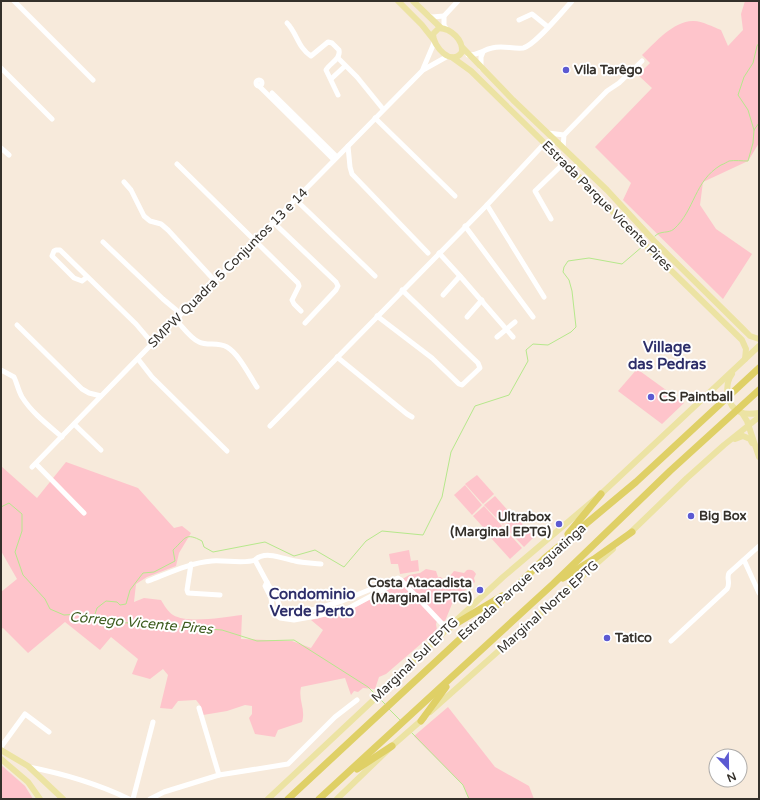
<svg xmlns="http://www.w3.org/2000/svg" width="760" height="800" viewBox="0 0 760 800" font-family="'Varela Round',sans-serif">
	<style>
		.green { fill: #fec4cb }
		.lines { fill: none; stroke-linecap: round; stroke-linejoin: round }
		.stream { stroke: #b6e88c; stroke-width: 1 }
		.minor { stroke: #fff; stroke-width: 5 }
		.major { stroke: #ece3a3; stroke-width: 6 }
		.highway { stroke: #dfd066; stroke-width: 7 }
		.poi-dot { fill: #5c5ad2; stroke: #fff; stroke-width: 1.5 }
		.labels { text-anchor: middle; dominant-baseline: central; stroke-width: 4; stroke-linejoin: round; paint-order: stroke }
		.poi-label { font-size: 13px; font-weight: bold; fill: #34302a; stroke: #fff; text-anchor: start }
		.street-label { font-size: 13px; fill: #34302a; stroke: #fff }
		.water-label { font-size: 14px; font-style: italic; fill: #3c5b1d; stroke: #fff }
		.quarter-label { font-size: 15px; font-weight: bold; fill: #2d2e69; stroke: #fff }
	</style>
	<rect width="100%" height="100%" fill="#f7eadb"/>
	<!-- green -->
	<g class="green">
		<path d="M745 1H759V143L748 161 703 182 700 205 716 229 752 254 723 299 623 200 631 183 595 147 652 88 638 75 650 63 642 55C655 43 674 20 694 21 702 21 713 27 721 30L728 46 743 30 741 14Z"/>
		<path d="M637 369 684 403 662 424 618 391Z"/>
		<path d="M66 462 138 488 174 528 182 526 191 533 179 553 176 566 147 577 136 584 134 602 144 598 161 600C164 605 168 612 173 615 188 624 224 617 242 615L241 639 292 641 311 648 323 630 311 620 347 611 367 601 409 575 420 573 426 569 436 571 438 577H441L446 584 450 581 449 577 454 571 464 573 467 570C471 569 474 570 476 574L474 578 475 582 464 591 462 597 452 604 445 621H437L436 624 437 630 386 674 379 677 375 689 363 688 358 692 354 691 351 695 345 678 301 687C298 700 306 709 302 722L278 730 275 737 255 734 249 718 252 714V706L245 705 227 711 203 715 200 705 196 700 178 701 172 709 160 708 168 675 163 669 150 679 132 674 138 659 111 637 100 650 65 622 28 653 3 628 1 629V592L17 579 1 551V466L37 498Z"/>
		<path d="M477 475 494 494 483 504 465 484Z"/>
		<path d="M465 485 482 505 472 515 454 495Z"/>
		<path d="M495 496 512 515 503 525 484 505Z"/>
		<path d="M484 506 502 526 491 536 473 516Z"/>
		<path d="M515 516 534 537 524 547 504 526Z"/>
		<path d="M503 527 522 548 510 559 491 538Z"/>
		<path d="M409 550 411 561 418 560 419 571 400 574 398 564H391L389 554Z"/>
		<path d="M448 707 495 767 529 786 534 799H469L463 785 414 736Z"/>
		<path d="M1 765 25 786 33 799H1Z"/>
	</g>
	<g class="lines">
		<!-- stream -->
		<g class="stream">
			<path d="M759 1V2"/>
			<path d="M754 130 748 110 738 95 744 77 753 63 757 46 759 43"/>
			<path d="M655 236C661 230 668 234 674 229 695 210 694 181 721 165 724 164 727 162 729 161 735 160 742 161 748 161L753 143 754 130 759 123"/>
			<path d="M1 507 9 503 22 514V531L15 552 23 575 45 599 50 609 64 615 81 614 89 620 222 630 257 641 294 640 368 687 376 695"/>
			<path d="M89 620 94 617 97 608 106 601 117 602 120 605 126 604 130 590 143 573 154 572 175 561 173 550C186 538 185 532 202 541L204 547 213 552 265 542 294 556 315 550 344 567 366 541 382 531 423 535 442 497 451 452 475 406 509 395 528 361 526 350 533 344 548 345 571 332 576 327 572 291 569 280 563 272 564 267 568 261 589 258 622 264 643 246"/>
			<path d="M380 699 386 705"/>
			<path d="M389 709 400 720"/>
			<path d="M411 732 463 785 469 799"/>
		</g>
		<!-- minor -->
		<g class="minor">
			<path d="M14 1 93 80"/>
			<path d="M428 15 432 17 444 16"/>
			<path d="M519 20 532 14 548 27"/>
			<path d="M287 23C297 33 298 48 311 56L328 42 332 43 339 50C341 59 330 63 326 70L338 95"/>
			<path d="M447 30 444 25V16L458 1"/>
			<path d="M468 55C480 55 482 50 492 48 502 45 512 49 523 48 534 46 563 11 572 1"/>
			<path d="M338 58 357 77 383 109"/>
			<path d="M1 68 52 119"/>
			<path d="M481 68V57L483 52"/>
			<path d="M423 69 434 43"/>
			<path d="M331 79 345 66"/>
			<circle cx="259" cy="83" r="3"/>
			<path d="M259 86 334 160"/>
			<path d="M272 93 337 157"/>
			<path d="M375 118 455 196"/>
			<path d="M548 133 564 135"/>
			<path d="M348 146 350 167 352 174 428 253"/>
			<path d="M1 148 9 155"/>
			<path d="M563 148 564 135 607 91 619 83 642 61"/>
			<path d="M177 164 298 283 299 286 292 300 294 304 301 311"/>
			<path d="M124 182 131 190 144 216 150 221 161 224 168 230 215 281"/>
			<path d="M295 199 375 276"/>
			<path d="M487 205 544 297"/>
			<path d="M551 219 535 191 564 163"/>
			<path d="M273 222 336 282 338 286 336 290 305 323"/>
			<path d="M465 226 533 317"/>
			<path d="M103 242 163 299 181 314"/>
			<path d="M439 253 460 276 513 337"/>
			<path d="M87 277 82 281 74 278 52 256 54 251 56 250H60L136 324 153 344"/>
			<path d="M443 295 460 276"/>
			<path d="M377 316 432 358 459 384 462 385 480 368 478 363 402 290"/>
			<path d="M467 317 482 300"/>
			<path d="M176 320C183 327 190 338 199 342 207 346 218 342 227 347 239 354 249 375 257 387"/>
			<path d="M17 325 82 389 89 393 101 396"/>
			<path d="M497 337 515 322"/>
			<path d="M337 357 407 414 412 417"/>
			<path d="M138 359 152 377 227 451"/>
			<path d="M1 370 14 377C17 383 18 390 22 397 32 413 48 425 62 437"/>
			<path d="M74 424 101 450"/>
			<path d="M270 426 487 205 544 144"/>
			<path d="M36 464 84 513"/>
			<path d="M32 467 181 314 215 281 423 70 448 56"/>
			<path d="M744 560 759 593"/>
			<path d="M191 564 187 590 188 593 220 595"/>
			<path d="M321 564C313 563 304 563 295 561 284 559 265 550 255 560L269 586 277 598 281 612 285 615 302 613 342 601 398 578 401 580 447 629"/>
			<path d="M148 581C169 573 189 563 212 561 224 560 246 564 255 560"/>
			<path d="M267 582 265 586 271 598 273 613 280 618 294 620 316 616 347 609 401 580"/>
			<path d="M671 641 727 589C731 583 726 578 729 573L759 546"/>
			<path d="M199 708 219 775"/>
			<path d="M1 747 25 714 49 732"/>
			<path d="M29 767C65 774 96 783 129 799"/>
			<path d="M133 799 153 722"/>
			<path d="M150 799 164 792 219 775 288 764 335 717 357 700"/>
		</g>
		<!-- major -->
		<g class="major">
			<path d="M398 1 422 25 433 39"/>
			<path d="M413 1 441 28"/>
			<path d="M439 28C452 29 463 40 462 52 452 67 433 47 433 34Z"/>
			<path d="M463 48 513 100 607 190 656 243 741 327 750 336 759 339"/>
			<path d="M453 58 471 71 582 180 640 240 742 340 746 349 745 359"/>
			<path d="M732 374C724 385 726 406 740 412 746 415 753 414 759 413"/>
			<path d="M742 413 747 421 759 457"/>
			<path d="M735 439 743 436 750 439 752 443"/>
			<path d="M629 534 687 478 724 445 759 417"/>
			<path d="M430 712 613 549"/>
			<path d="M1 750 28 766 63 799"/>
			<path d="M1 759 28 782 40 799"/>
			<path d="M268 799 382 692 447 629 503 577 601 494 759 346"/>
			<path d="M337 799 392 746 424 718"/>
		</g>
		<!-- highway -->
		<g class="highway">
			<path d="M568 534 601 494"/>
			<path d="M563 578 594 559 632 532"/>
			<path d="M447 629 502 596"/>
			<path d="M421 721 446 687"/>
			<path d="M357 769 392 746"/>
			<path d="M288 799 515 588 545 558 636 482 759 368"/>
			<path d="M319 799 553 584 670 471 759 390"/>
		</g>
	</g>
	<!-- markers -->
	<g class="poi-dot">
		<circle cx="566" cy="70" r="4"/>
		<circle cx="651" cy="397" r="4"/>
		<circle cx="691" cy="516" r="4"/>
		<circle cx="559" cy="524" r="4"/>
		<circle cx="480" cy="590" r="4"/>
		<circle cx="607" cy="638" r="4"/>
	</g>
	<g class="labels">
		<!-- poi labels -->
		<g class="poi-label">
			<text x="574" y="70">Vila Tarêgo</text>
			<text x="659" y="397">CS Paintball</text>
			<text x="699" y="516">Big Box</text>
			<text x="551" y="517" text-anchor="end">Ultrabox<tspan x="551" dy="15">(Marginal EPTG)</tspan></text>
			<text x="472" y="583" text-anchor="end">Costa Atacadista<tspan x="472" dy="15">(Marginal EPTG)</tspan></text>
			<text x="615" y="638">Tatico</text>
		</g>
		<!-- street labels -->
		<g class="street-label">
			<text transform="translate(607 206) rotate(45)">Estrada Parque Vicente Pires</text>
			<text transform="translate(228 268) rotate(-45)">SMPW Quadra 5 Conjuntos 13 e 14</text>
			<text transform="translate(522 582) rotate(-42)">Estrada Parque Taguatinga</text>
			<text transform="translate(548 607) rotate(-42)">Marginal Norte EPTG</text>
			<text transform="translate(415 660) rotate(-44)">Marginal Sul EPTG</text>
		</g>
		<!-- water labels -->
		<g class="water-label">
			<text transform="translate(141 623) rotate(5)">Córrego Vicente Pires</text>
		</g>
		<!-- quarter labels -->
		<g class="quarter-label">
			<text x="667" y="347">Village<tspan x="667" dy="17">das Pedras</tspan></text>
			<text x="312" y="594">Condominio<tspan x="312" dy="17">Verde Perto</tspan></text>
		</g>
	</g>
	<!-- border -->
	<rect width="760" height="800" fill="none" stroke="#34302a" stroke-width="4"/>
	<!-- north arrow -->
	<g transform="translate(728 768) rotate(158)"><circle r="19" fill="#ffffff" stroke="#aeacaa"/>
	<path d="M0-3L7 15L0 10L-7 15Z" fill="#5c5ad2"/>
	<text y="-6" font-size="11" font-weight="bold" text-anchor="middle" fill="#34302a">N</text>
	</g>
</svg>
